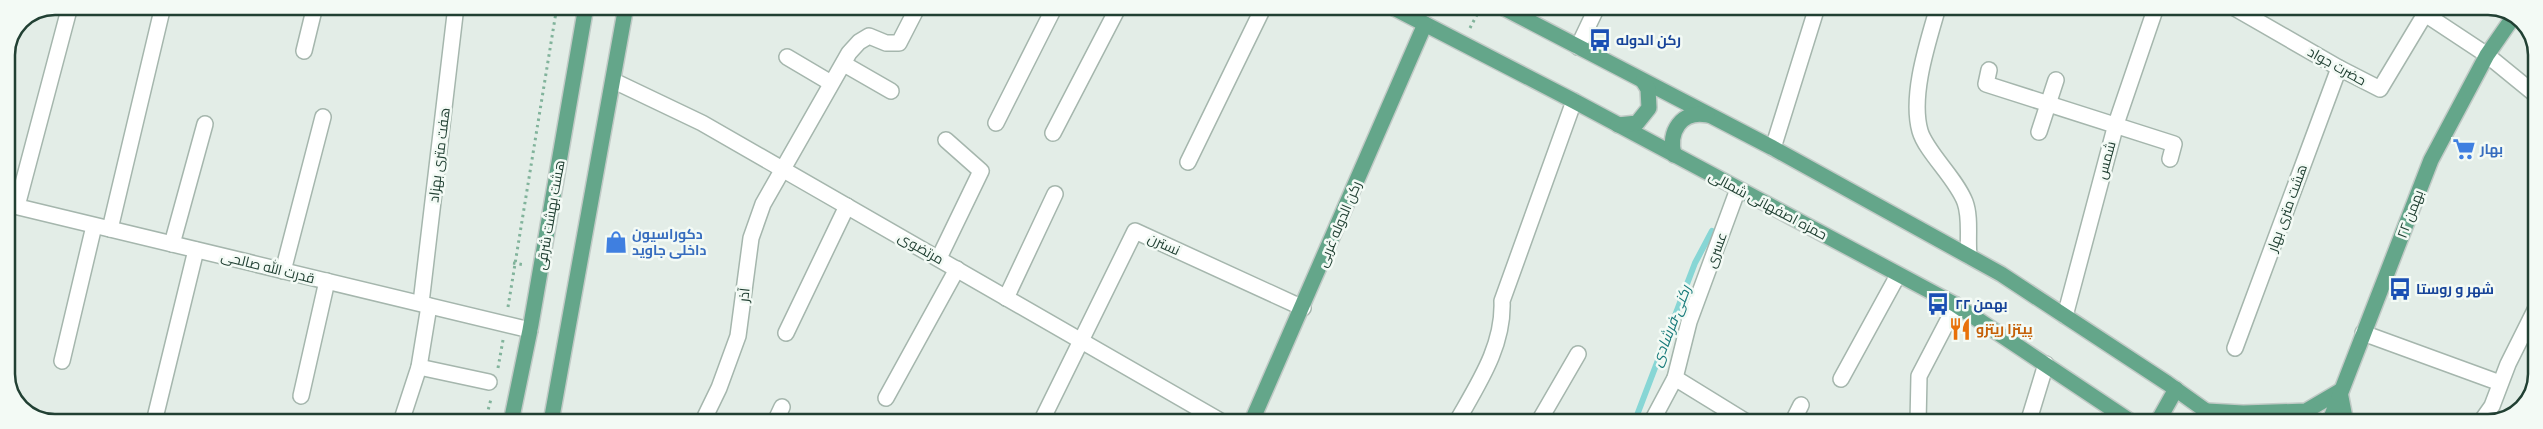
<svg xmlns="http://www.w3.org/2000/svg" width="2543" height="429" viewBox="0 0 2543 429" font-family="'Roboto Condensed',Cairo,sans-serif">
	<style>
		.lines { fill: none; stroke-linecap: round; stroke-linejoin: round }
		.stream { stroke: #87d6d5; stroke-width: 6 }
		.minor-casing { stroke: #a5b6ad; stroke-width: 18 }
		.major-casing { stroke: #c1cac6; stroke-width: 18 }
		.path { stroke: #81b39b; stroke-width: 3; stroke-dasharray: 2.5 4; stroke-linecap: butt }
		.minor { stroke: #fff; stroke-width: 15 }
		.major { stroke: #64a68a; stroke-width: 15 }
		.labels { text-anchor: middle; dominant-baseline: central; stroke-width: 5; stroke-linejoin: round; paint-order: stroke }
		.transit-label { font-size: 14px; font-weight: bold; fill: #164399; stroke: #f3faf5; text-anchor: start }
		.street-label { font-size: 14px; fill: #214033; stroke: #f3faf5 }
		.shop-label { font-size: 14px; font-weight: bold; fill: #366cbe; stroke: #f3faf5; text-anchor: start }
		.food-label { font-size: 14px; font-weight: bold; fill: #c56008; stroke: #f3faf5; text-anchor: start }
		.water-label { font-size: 15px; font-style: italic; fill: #177a7a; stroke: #f3faf5 }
		.rim { fill: none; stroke: #214033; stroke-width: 2.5 }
	</style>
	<rect width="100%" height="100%" fill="#e3ede7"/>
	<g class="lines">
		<!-- stream -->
		<path class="stream" d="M1634 423 1695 263 1712 231"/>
		<defs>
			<g id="minor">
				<path d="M1938 7C1928 42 1910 95 1920 131 1926 152 1956 178 1965 202 1971 218 1967 239 1969 256"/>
				<path d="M2233 7 2339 68 2380 89 2425 14 2487 55 2536 95"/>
				<path d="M1578 47 1597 7"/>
				<path d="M304 51 315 6"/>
				<path d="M787 57 831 83"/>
				<path d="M844 64 891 91"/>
				<path d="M1989 70 1986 84 2174 144 2170 159"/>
				<path d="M614 81 702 123 1224 423"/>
				<path d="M996 123 1055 6"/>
				<path d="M2039 132 2056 80"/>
				<path d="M1053 133 1119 6"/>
				<path d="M1773 148 1817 7"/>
				<path d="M1188 162 1264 6"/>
				<path d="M6 204 530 330"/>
				<path d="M17 206 70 6"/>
				<path d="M110 229 163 6"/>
				<path d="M172 244 205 124"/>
				<path d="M939 258 981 171 946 140"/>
				<path d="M283 271 323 117"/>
				<path d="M1006 298 1055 194"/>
				<path d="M421 303 456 6"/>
				<path d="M2065 316 2116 124 2156 7"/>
				<path d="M786 333 847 206"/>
				<path d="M2363 333 2500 383"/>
				<path d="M2235 348 2339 68"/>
				<path d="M62 361 94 226"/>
				<path d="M419 367 489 382"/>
				<path d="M1675 378 1748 423"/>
				<path d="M1841 379 1898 275"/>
				<path d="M301 396 327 281"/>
				<path d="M886 398 957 269"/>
				<path d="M703 421 719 388 738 336 751 238 763 204 849 53 859 42 869 36 886 43H899L918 6"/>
				<path d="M154 422 196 250"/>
				<path d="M401 422 419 367 429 306"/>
				<path d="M775 422 782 407"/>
				<path d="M1041 422 1135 231 1303 308"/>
				<path d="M1456 423C1478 384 1504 346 1502 301L1574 101"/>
				<path d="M1538 423 1578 354"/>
				<path d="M1651 423 1675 378 1689 322 1738 189"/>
				<path d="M1792 423 1801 405"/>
				<path d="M1918 423 1919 376 1956 305"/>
				<path d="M2028 423 2046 364"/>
				<path d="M2480 423 2492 406 2508 364 2536 308"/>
			</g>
			<g id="major">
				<path d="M1392 7 1574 101 1956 305 2133 423"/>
				<path d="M1502 7 1773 148 2001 274 2167 383 2223 423"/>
				<path d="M1618 125 1637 123 1649 108 1648 89 1643 81"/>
				<path d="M1674 155C1668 132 1681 110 1707 115"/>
				<path d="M2340 392 2346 423"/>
				<path d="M2207 411 2243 413 2306 411 2340 391"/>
				<path d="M511 422 530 330 586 6"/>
				<path d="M551 422 626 6"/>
				<path d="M1251 423 1425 24"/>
				<path d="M2157 423 2176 389"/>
				<path d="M2329 423 2431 160 2487 55 2514 16"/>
			</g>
		</defs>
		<!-- minor casing -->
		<use href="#minor" class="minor-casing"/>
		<!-- major casing -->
		<use href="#major" class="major-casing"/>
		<!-- path -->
		<g class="path">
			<path d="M1470 28 1481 7"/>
			<path d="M513 263 525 265"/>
			<path d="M508 307 557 6"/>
			<path d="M498 368 503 340"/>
			<path d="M485 422 491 399"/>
		</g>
		<!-- minor -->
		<use href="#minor" class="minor"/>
		<!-- major -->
		<use href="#major" class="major"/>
	</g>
	<!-- icons -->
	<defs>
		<symbol id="bus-bare" viewBox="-9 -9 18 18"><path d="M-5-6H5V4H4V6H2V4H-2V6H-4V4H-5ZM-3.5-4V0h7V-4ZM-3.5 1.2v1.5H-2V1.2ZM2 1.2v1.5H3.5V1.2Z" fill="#1a4fb4" stroke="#f3faf5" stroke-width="2.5" paint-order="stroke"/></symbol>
		<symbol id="supermarket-bare" viewBox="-9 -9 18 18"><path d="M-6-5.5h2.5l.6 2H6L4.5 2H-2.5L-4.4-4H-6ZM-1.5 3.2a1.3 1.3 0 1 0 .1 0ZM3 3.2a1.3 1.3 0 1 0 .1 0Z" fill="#3f7fe0" stroke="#f3faf5" stroke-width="2.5" paint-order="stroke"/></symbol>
		<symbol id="shop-bare" viewBox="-9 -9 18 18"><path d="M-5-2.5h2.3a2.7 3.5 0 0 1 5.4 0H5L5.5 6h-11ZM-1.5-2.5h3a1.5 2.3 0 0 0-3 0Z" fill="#3f7fe0" stroke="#f3faf5" stroke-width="2.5" paint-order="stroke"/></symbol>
		<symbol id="restaurant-bare" viewBox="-9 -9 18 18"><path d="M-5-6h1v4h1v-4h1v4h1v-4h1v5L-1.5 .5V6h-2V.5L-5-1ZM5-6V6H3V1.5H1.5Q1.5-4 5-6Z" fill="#e8710a" stroke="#f3faf5" stroke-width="2.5" paint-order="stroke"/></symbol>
	</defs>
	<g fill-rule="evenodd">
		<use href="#bus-bare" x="1584" y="24" width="32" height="32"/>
		<use href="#supermarket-bare" x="2448" y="133" width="32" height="32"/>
		<use href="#shop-bare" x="600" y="226" width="32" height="32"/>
		<use href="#bus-bare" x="2384" y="273" width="32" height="32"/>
		<use href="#bus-bare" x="1922" y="288" width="32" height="32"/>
		<use href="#restaurant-bare" x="1944" y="313" width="32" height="32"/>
	</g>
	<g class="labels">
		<!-- transit labels -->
		<g class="transit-label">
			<text x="1616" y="40">رکن الدوله</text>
			<text x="2416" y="289">شهر و روستا</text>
			<text x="1955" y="304">۲۲ بهمن</text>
		</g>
		<!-- street labels -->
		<g class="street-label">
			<text transform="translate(2337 66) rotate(29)">حضرت جواد</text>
			<text transform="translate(439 155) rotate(-83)">هفت متری بهزاد</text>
			<text transform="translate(2106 160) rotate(-75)">شمس</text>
			<text transform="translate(1768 205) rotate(28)">حمزه اصفهانی شمالی</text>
			<text transform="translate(2287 208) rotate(-70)">هشت متری بهار</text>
			<text transform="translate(2410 214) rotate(-69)">۲۲ بهمن</text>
			<text transform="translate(550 215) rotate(-80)">هشت بهشت شرقی</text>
			<text transform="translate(1339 224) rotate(-67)">رکن الدوله غربی</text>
			<text transform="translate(1164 244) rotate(25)">نسترن</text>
			<text transform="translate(921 248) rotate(30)">مرتضوی</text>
			<text transform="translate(1716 250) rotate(-70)">عسری</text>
			<text transform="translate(268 267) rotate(14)">قدرت الله صالحی</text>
			<text transform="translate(744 295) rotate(-84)">آذر</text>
		</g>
		<!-- shop labels -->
		<g class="shop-label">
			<text x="2480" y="149">بهار</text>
			<text x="632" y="234">دکوراسیون<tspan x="632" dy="16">داخلی جاوید</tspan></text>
		</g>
		<!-- food labels -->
		<g class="food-label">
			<text x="1976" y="329">پیتزا ریتزو</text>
		</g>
		<!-- water labels -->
		<g class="water-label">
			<text transform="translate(1671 326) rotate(-69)">رکنی-فرشادی</text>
		</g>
	</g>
	<!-- crop -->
	<path d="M0 0H2543V429H0ZM55 15H2488A40 40 0 0 1 2528 55V374A40 40 0 0 1 2488 414H55A40 40 0 0 1 15 374V55A40 40 0 0 1 55 15Z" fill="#f3faf5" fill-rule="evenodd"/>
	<path class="rim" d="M55 15H2488A40 40 0 0 1 2528 55V374A40 40 0 0 1 2488 414H55A40 40 0 0 1 15 374V55A40 40 0 0 1 55 15Z"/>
</svg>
